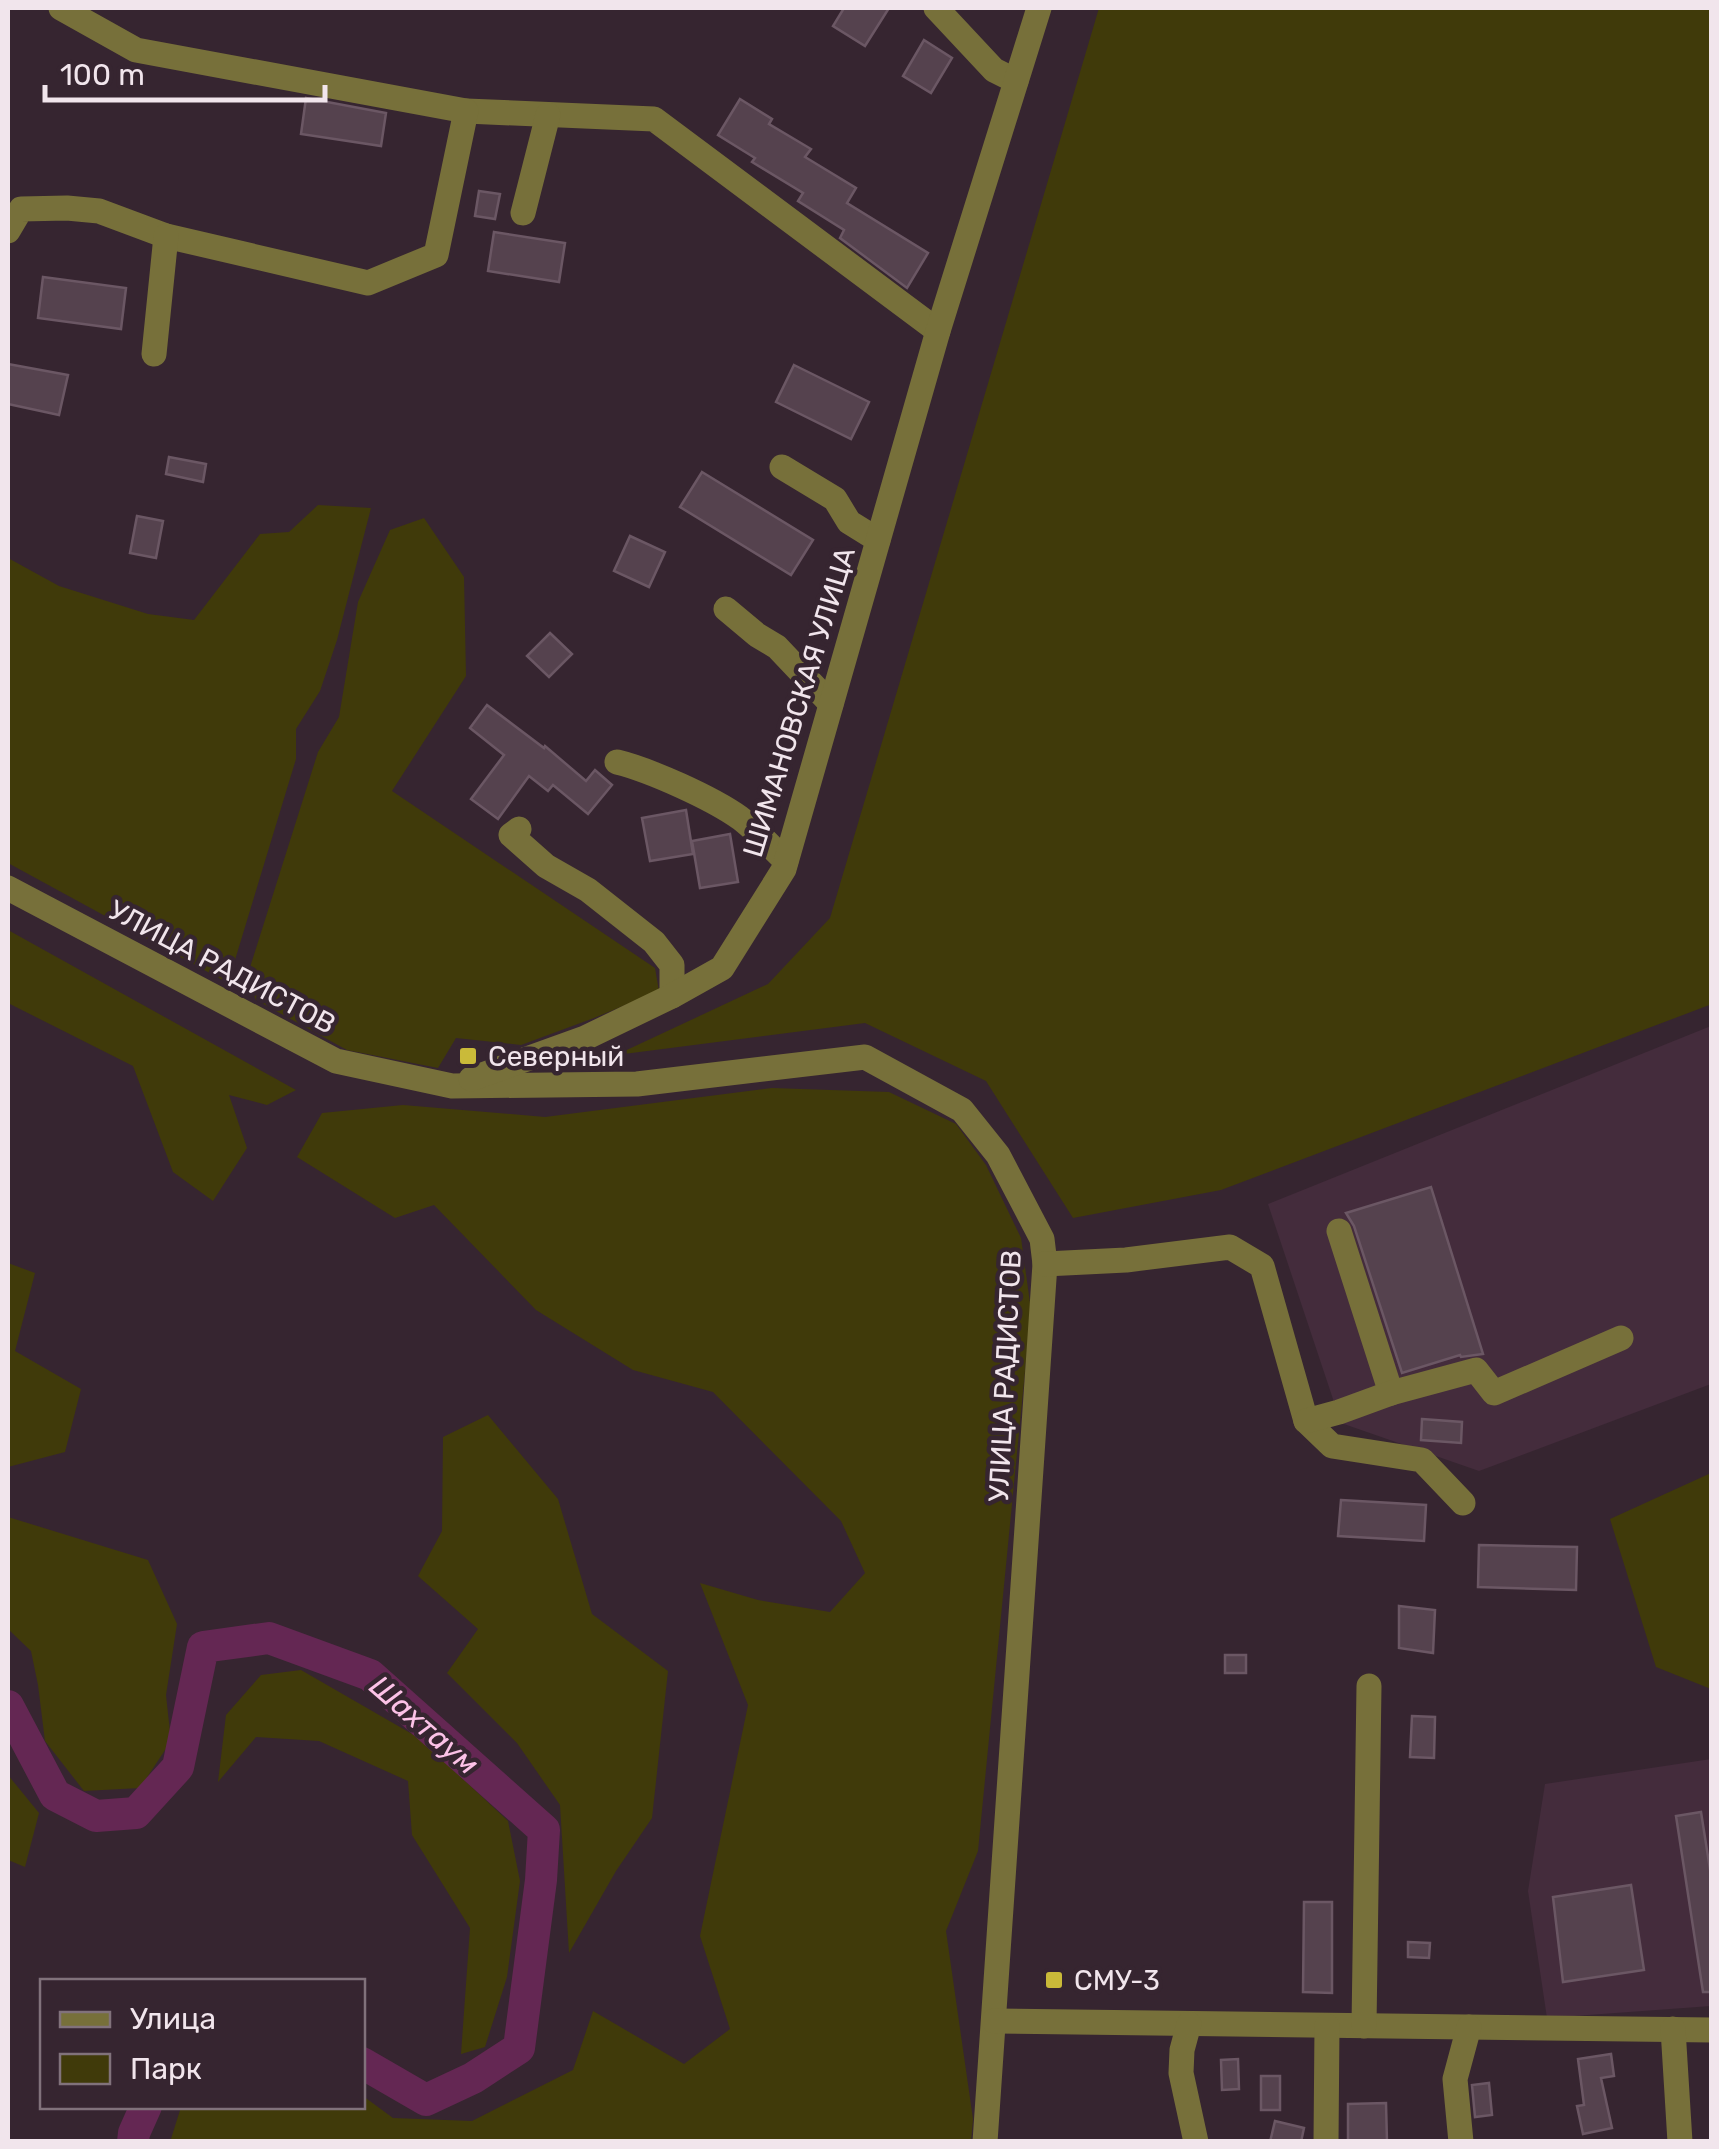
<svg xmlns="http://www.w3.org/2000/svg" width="1719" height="2149" viewBox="0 0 1719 2149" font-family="Rubik,sans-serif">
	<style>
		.built { fill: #442c3c }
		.green { fill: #403a0a }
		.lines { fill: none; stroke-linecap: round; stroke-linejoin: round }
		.river { stroke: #642753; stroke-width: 32 }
		.building { fill: #55424e; stroke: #6b5764; stroke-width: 2.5 }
		.minor { stroke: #77703a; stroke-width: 25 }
		.poi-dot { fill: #caba39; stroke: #362530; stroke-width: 4 }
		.labels { text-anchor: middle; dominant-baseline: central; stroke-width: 9; stroke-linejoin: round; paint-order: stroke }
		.street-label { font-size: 28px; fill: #f1e5ec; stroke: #362530 }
		.poi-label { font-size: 28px; fill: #f1e5ec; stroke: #362530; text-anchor: start }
		.water-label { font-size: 30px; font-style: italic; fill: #fcc2e7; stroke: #362530 }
	</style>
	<rect width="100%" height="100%" fill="#362530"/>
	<!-- built -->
	<g class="built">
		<path d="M1711 1026V1384L1479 1471 1341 1423 1268 1204Z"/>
		<path d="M1711 1759V2006L1547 2018 1528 1891 1545 1784Z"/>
	</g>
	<!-- green -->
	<g class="green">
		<path d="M1099 8H1711L1712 1004 1221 1190 1073 1218 986 1081 865 1023 616 1055 768 984 830 918Z"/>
		<path d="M318 505 371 508 337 640 320 691 296 729V759L228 983 8 863V558L59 586 148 614 194 620 260 534 289 532Z"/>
		<path d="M424 518 464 577 466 676 392 791 655 968 659 991 594 1018 521 1045 456 1038 438 1068 347 1050 256 1000 246 980 318 752 339 717 358 602 390 530Z"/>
		<path d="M8 930 296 1090 267 1105 229 1095 247 1148 213 1201 173 1172 133 1066 8 1003Z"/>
		<path d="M772 1088 889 1092 956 1124 986 1165 1021 1238 1031 1310 978 1851 946 1931 973 2119 971 2141 170 2142 181 2107 362 2106 363 2096 393 2118 472 2121 573 2070 593 2011 684 2064 730 2029 700 1936 748 1705 700 1583 758 1600 830 1612 865 1573 841 1521 713 1392 633 1370 536 1310 434 1205 395 1218 297 1157 322 1113 403 1105 545 1117Z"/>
		<path d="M8 1263 35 1273 15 1351 81 1389 65 1452 8 1467Z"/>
		<path d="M488 1415 558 1499 592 1614 668 1671 652 1818 616 1871 569 1953 560 1805 517 1743 447 1673 478 1629 418 1576 442 1531 443 1437Z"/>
		<path d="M1711 1473V1689L1656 1667 1610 1519Z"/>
		<path d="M8 1517 148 1560 177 1624 166 1695 171 1741 140 1788 84 1791 45 1741 38 1685 31 1651 8 1629Z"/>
		<path d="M301 1670 419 1738 508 1821 520 1881 507 1977 485 2047 461 2054 470 1928 412 1835 408 1781 319 1741 256 1737 218 1782 226 1715 261 1675Z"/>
		<path d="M8 1775 39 1813 25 1867 8 1860Z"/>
	</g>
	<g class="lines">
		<!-- river -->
		<g class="river">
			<path d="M8 1706 55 1795 96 1816 136 1813 178 1767 203 1647 269 1638 370 1675 544 1830 541 1880 519 2048 473 2078 426 2100 362 2063"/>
			<path d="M133 2142 134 2133 146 2106"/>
		</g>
	</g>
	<!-- building -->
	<g class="building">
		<path d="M844 8H889L865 46 833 26Z"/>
		<path d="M924 40 952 58 931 93 903 76Z"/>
		<path d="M306 98 386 113 381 146 301 134Z"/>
		<path d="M740 99 772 119 769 124 811 149 805 157 856 188 847 203 928 253 907 288 840 238 844 230 798 201 803 193 752 162 755 158 718 135Z"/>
		<path d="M479 191 500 194 495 219 475 216Z"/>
		<path d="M494 232 565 243 559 282 488 271Z"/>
		<path d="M43 277 126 288 121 329 38 318Z"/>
		<path d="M8 364 68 375 59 415 8 404Z"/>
		<path d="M794 365 869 402 851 439 776 402Z"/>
		<path d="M169 457 206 464 203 482 166 474Z"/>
		<path d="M702 472 813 540 791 575 680 507Z"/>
		<path d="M137 516 163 521 156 558 130 553Z"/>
		<path d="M630 536 665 552 649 587 614 571Z"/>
		<path d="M550 633 572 654 549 677 527 656Z"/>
		<path d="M487 705 544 748 545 746 586 781 595 770 612 785 588 814 553 785 548 791 529 776 498 819 471 799 504 755 470 728Z"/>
		<path d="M686 810 693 854 650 861 642 818Z"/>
		<path d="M730 834 738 882 700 888 692 841Z"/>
		<path d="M1431 1187 1483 1354 1461 1357 1460 1355 1402 1373 1354 1226 1346 1213Z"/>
		<path d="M1422 1419 1462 1422 1461 1443 1421 1440Z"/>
		<path d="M1341 1500 1426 1505 1424 1541 1338 1536Z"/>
		<path d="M1479 1545 1577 1547 1576 1590 1478 1587Z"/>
		<path d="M1399 1606 1435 1610 1433 1653 1399 1648Z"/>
		<rect x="1225" y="1655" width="21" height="18"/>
		<path d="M1412 1716 1435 1717 1434 1758 1410 1757Z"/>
		<path d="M1701 1812 1712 1882V1992H1703L1676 1816Z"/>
		<path d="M1631 1885 1644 1970 1563 1982 1553 1897Z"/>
		<path d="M1304 1902H1332V1993L1303 1992Z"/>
		<path d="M1408 1942 1430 1943 1429 1958 1408 1957Z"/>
		<path d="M1611 2054 1614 2076 1601 2078 1612 2128 1583 2134 1577 2106 1584 2105 1578 2059Z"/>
		<path d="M1238 2059 1239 2089 1222 2090 1221 2060Z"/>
		<rect x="1261" y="2076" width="19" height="34"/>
		<path d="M1489 2083 1492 2115 1475 2117 1472 2085Z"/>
		<path d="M1386 2103 1387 2142H1348V2104Z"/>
		<path d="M1275 2121 1304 2128 1301 2142H1270Z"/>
	</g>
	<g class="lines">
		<!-- minor -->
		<g class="minor">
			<path d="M936 8 994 70 1016 81"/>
			<path d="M466 111 654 119 938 331"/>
			<path d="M523 213 548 115"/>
			<path d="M8 231 21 209 67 208 99 211 166 236 368 283 436 255 466 111 136 50 61 8"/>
			<path d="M154 354 166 236"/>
			<path d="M782 467 835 499 849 522 878 540"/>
			<path d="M726 609 757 635 777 647 831 704"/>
			<path d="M617 762C650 770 712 798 740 818 756 830 771 847 786 861"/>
			<path d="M519 829 511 835 546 866 588 890 654 942 672 965V996"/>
			<path d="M8 888 336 1061 452 1086 637 1084 865 1057 962 1110 998 1155 1042 1239 1045 1264 985 2142"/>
			<path d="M471 1079 585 1038 672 996 722 968 784 869 938 331 1039 8"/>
			<path d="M1339 1231 1391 1393"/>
			<path d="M1045 1264 1126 1260 1230 1247 1262 1266 1306 1421 1332 1446 1422 1460 1463 1503"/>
			<path d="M1306 1421 1339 1412 1391 1393 1476 1370 1494 1393 1621 1338"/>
			<path d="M994 2021 1712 2030"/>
			<path d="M1189 2024 1182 2050 1181 2073 1196 2142"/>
			<path d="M1364 2026 1369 1686"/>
			<path d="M1673 2029 1680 2142"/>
			<path d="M1326 2142 1327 2026"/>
			<path d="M1461 2142 1455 2079 1469 2027"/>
		</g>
	</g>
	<!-- markers -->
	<g class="poi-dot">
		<rect x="458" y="1046" width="20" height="20" rx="5"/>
		<rect x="1044" y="1970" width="20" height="20" rx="5"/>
	</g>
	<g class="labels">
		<!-- street labels -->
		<g class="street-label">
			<text transform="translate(799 702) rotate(-73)">ШИМАНОВСКАЯ УЛИЦА</text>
			<text transform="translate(222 967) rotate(28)">УЛИЦА РАДИСТОВ</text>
			<text transform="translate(1005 1376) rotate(-87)">УЛИЦА РАДИСТОВ</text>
		</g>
		<!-- poi labels -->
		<g class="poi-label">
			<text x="488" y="1056">Северный</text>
			<text x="1074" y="1980">СМУ-3</text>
		</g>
		<!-- water labels -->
		<g class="water-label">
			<text transform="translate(424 1725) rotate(41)">Шахтаум</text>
		</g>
	</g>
	<!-- border -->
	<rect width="1719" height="2149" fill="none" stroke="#f1e5ec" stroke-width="20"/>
	<!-- legend -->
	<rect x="40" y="1979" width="325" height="130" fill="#362530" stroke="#81727b" stroke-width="2.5"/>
	<rect x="60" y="2012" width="50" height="15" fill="#77703a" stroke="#81727b" stroke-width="2.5"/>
	<text x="130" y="2029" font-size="30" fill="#f1e5ec">Улица</text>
	<rect x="60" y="2054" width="50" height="30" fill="#403a0a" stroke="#81727b" stroke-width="2.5"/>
	<text x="130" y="2079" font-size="30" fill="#f1e5ec">Парк</text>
	<!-- scale -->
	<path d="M45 85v15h280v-15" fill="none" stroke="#f1e5ec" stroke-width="5"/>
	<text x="60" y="85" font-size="30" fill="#f1e5ec" stroke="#362530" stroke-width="8" paint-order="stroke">100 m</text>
</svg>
